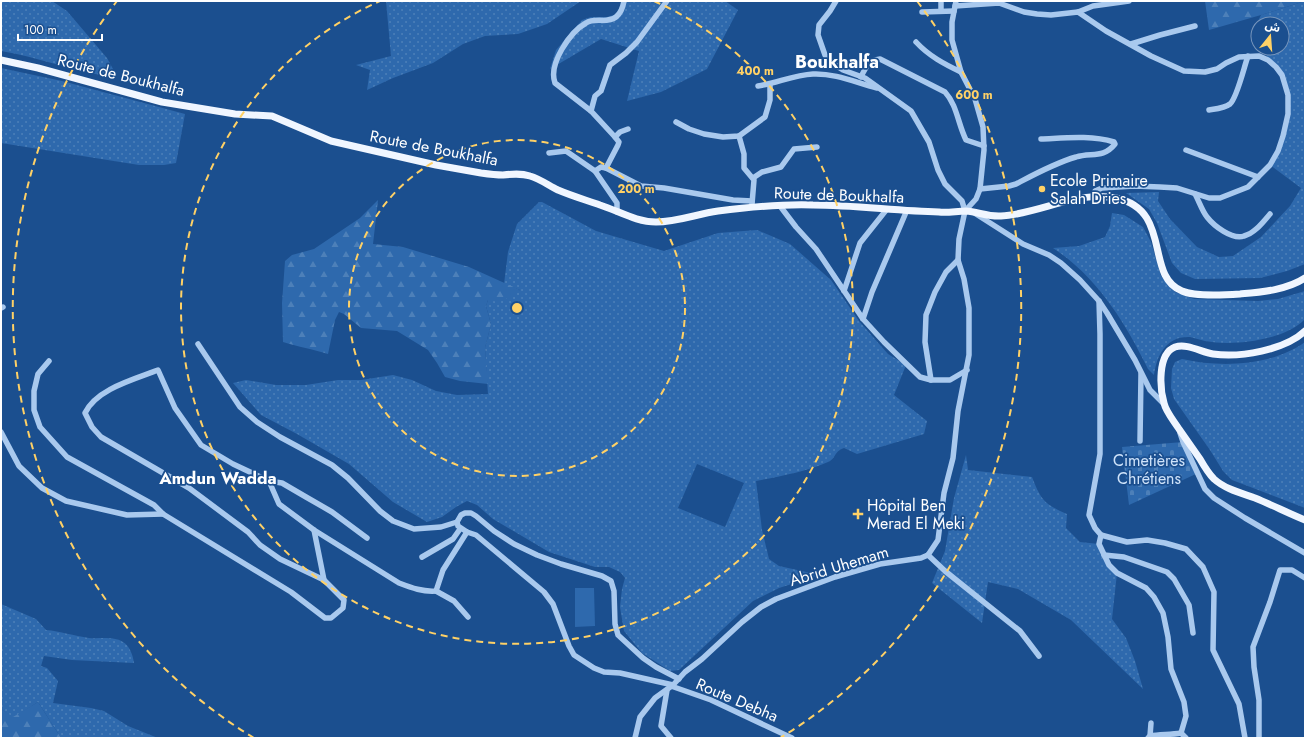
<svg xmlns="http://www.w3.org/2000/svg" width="1306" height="739" viewBox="0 0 1306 739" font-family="Jost,'Noto Sans Arabic',sans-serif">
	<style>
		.grass { fill: url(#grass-dots); fill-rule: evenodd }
		.forest { fill: url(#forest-firs) }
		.cemetery { fill: url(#cemetery-stones) }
		.park { fill: #2e69ad }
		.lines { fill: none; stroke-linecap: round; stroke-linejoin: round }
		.minor { stroke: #a9c9ee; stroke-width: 5.5 }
		.major { stroke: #f0f6ff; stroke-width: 7 }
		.ring { fill: none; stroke: #ffd166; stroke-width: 2; stroke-dasharray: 7 5 }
		.poi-dot { fill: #ffd166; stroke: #1b4f8f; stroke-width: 1.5 }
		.labels { text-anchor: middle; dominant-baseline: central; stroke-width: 3.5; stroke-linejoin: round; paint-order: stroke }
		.street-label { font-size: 16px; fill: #fff; stroke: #1b4f8f }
		.poi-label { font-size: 16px; fill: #fff; stroke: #1b4f8f; text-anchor: start }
		.park-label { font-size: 16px; fill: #cfe3fa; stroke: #1b4f8f }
		.neighbourhood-label { font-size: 17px; font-weight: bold; fill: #fff; stroke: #1b4f8f }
		.quarter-label { font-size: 18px; font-weight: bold; fill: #fff; stroke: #1b4f8f }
		.centre { fill: #ffd166; stroke: #1b4f8f; stroke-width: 2 }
		.ring-label { font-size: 12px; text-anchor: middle; font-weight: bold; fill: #ffd166; stroke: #1b4f8f; stroke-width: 3.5; stroke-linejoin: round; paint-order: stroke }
	</style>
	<defs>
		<pattern id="grass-dots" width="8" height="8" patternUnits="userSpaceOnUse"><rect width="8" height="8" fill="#2e69ad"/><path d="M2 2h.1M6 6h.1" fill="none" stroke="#4d80b9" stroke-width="1.8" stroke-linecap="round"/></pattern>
		<pattern id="forest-firs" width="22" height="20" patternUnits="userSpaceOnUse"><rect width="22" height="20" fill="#2e69ad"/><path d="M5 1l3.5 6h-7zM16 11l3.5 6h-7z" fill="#4d80b9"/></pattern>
		<pattern id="cemetery-stones" width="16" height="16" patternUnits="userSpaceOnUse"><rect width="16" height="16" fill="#2e69ad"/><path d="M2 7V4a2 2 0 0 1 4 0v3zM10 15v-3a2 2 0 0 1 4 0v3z" fill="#4d80b9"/></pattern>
	</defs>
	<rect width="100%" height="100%" fill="#1b4f8f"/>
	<!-- grass -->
	<g class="grass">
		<path d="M1 1H52L67 11 107 58 113 69 106 76C70 70 37 57 1 51Z"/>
		<path d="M386 1H581L547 24 518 34 485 36 463 44 433 63 393 78 367 90 370 70 356 65 391 56Z"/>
		<path d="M622 1H725L738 10 707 69 661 92 627 101 639 51 601 39 550 69 556 50 582 20 591 17H607L617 14Z"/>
		<path d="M1305 1V264L1287 271 1260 278 1195 279 1181 273 1172 263 1157 223 1149 209 1126 193 1159 192 1158 201 1170 219 1197 247 1219 257 1233 256 1261 237 1290 206 1301 188 1270 165 1278 151 1288 114 1285 84 1268 60 1265 48H1282V24H1259L1258 21 1261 15Z"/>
		<path d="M1 68 62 81 185 114 176 163 164 165H139L1 143Z"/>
		<path d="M539 202H542L596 231 664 251 718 233 757 230 790 244 831 280 859 321 888 354 906 365 894 395 927 421 924 434 857 454 844 448C833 452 837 458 828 462 805 472 781 476 756 481L762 530 769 559 779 566 820 575 779 588 753 601 679 670 670 671 642 653 624 631 620 607 622 589 625 578 620 572 609 567H595L549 552 493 519 477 505 467 501 456 507 442 517 427 522 393 502 349 464 297 434 261 415 233 383 246 380 276 385H306L338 380H361L393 375 412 380 436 391 457 395 488 394 485 348 491 324 486 306 488 300 520 290 504 284 508 252 517 224ZM697 464 744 483 725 527 678 508Z"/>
		<path d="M1112 213 1124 215 1143 227 1151 242 1161 276 1175 292 1186 296 1194 299 1258 301 1278 299 1305 291V319C1288 337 1251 343 1227 343 1220 343 1212 342 1205 341 1200 340 1195 338 1190 337 1166 336 1157 355 1154 375L1148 369C1125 322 1097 277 1053 248L1079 246 1105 237 1110 226Z"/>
		<path d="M1305 342V508L1232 480 1223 471 1210 450 1174 399 1171 388 1172 369 1175 362 1182 359C1221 368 1272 366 1305 342Z"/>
		<path d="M966 455 968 470 1032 477C1041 500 1044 504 1067 514L1066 528 1080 542 1099 544 1117 573 1112 619 1126 638 1135 661 1143 689 1071 620 1018 589 988 582 982 623 932 583 945 551 954 498Z"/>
		<path d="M1 604 36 619 46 630C60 631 74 636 89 638 100 639 113 636 123 642 130 646 133 656 134 663L72 660 44 656 41 666 47 668 58 681 53 703 91 708 104 711 128 726 158 738H61L38 702 13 718 1 709Z"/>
	</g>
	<!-- forest -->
	<g class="forest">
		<path d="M1205 1H1305L1261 15 1209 30Z"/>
		<path d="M378 200 373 244 403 247 469 267 520 290C508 298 503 304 488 300L486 306 491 324 485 348 488 384 460 381 445 377 437 363 428 350 397 331 361 328 344 314 339 312 335 320 328 354C312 349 299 347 283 342L282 303 285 261 292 255 314 249 360 218Z"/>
		<path d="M38 702 61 738H1V709L13 717Z"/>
	</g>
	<!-- cemetery -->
	<path class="cemetery" d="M1183 442 1198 473 1129 505 1122 447Z"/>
	<!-- park -->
	<path class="park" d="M575 588H594L595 626 575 627Z"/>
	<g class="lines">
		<!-- minor -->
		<g class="minor">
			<path d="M836 1 830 11 819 25 818 35 825 55 832 63 843 70 865 78 911 111 929 142 938 170 945 184 962 201 965 211"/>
			<path d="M955 6 999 3 1024 12 1037 14 1051 15 1078 12 1106 31 1151 56 1184 71 1205 72 1217 69 1226 63 1239 57 1259 56 1268 60 1276 67 1282 75 1288 95V114L1283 136 1278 151 1270 165 1248 187 1220 198H1209L1177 188 1160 187 1134 186 1102 188 1095 191 1093 197"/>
			<path d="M941 11V1"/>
			<path d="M922 12 954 11"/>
			<path d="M1078 12 1093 6 1129 1"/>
			<path d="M916 42C929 56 944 64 961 72"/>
			<path d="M1131 44 1160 35 1195 26"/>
			<path d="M861 77C865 68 870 60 880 59L945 92C957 105 958 124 966 140L984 146"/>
			<path d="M758 86C777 83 794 75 813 74 835 73 857 83 877 88"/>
			<path d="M1209 110C1215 109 1225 108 1230 104 1237 98 1244 67 1248 56"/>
			<path d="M591 111 595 96 601 91 610 65 626 53 637 42 667 1"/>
			<path d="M676 122 689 129 704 134 723 137 739 136 765 117 770 100V84"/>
			<path d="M739 136 744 154V168L754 180 752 204"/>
			<path d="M615 137 591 111 555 83C548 64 570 32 586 23 595 17 607 24 616 17 621 13 623 7 624 1"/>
			<path d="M1186 150 1258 177"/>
			<path d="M549 153 566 151 595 171"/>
			<path d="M606 168 618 145 619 142 615 137 620 132 628 129"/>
			<path d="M753 178 762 172 781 167 794 149 817 147"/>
			<path d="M980 189 1009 186 1016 184C1035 174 1055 163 1076 157 1091 152 1103 159 1115 144L1114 142C1091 135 1065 138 1041 139"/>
			<path d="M1195 194C1199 201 1202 211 1207 217 1214 226 1232 240 1244 236 1255 233 1263 222 1270 214"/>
			<path d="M780 206 796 227 816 249 863 319 884 342 920 377 931 380H950L967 370"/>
			<path d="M617 212V203L595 171 601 167 606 168 641 186 664 188 733 200 752 201"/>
			<path d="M976 214 1023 244 1049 255 1061 263 1080 280 1099 301 1107 313 1135 360 1150 390 1164 404"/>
			<path d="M844 291 860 243 887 209"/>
			<path d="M1099 301 1100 334V454L1089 515 1095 528 1101 535 1099 544 1109 565 1117 573 1146 588 1154 597 1163 613 1168 637 1171 669 1184 702 1186 716 1181 733"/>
			<path d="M1 308 3 307"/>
			<path d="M863 319 872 292 907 210"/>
			<path d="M198 344 240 407 257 422 280 437 332 465 348 478 380 511 393 521 414 529 441 527 457 522"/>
			<path d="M49 361 38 374 34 391V410L40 427 67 457 154 505 163 514 291 592 325 618H331L343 608 344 600 324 580 314 530"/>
			<path d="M931 380 925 342 926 315 935 292 946 272 958 260"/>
			<path d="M1 432 19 466 42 488 66 501 127 515 163 514"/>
			<path d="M1180 433 1183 442 1205 489 1214 498 1245 518 1305 553"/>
			<path d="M1140 441 1141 374"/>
			<path d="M269 481 279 504 314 530 399 583C412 588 423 592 436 591L443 570 467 532"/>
			<path d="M1101 535 1127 542 1147 540 1165 543 1186 549 1203 567 1214 592 1213 650 1239 704 1245 738"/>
			<path d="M928 555 945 571 1020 631 1039 656"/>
			<path d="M1104 555 1124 557 1167 572 1174 579 1189 605 1193 633"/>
			<path d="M422 557 453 539 460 529"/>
			<path d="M324 580 280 559 260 545 248 532 189 488 101 437 92 427 85 413C96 389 135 379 158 370L175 408 201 445 233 464 269 481 282 483 306 497 332 512 367 538"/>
			<path d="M436 591 454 601 468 617"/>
			<path d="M673 685 620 673 604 672 594 668 574 655 569 646 553 604 544 592 476 535 467 532 458 526 457 522 461 515 465 513H471L476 516 494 531 514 544 537 555 561 564 602 576 611 581 614 591 615 624 618 635 643 658 656 667 679 679"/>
			<path d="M671 686 711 700 792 738"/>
			<path d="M667 690 661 726 671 738"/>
			<path d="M1150 736C1160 734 1170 735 1181 733L1186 738"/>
			<path d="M635 738 640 717 655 698 673 685 685 672 702 659 742 622 761 607 776 599 835 577 880 564 921 558 928 555 938 540 944 493 953 458 958 411 969 355V308L964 279 958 260 959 239 965 211 976 199 980 189 984 150 983 127 975 99 961 72 952 40V22L956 1"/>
			<path d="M1148 738 1150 736 1151 723"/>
			<path d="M1259 738V700L1254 667 1253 647 1270 602 1280 570H1292L1305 578"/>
		</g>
		<!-- major -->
		<g class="major">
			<path d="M1 60 38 68 162 102 235 114 272 116 331 141 436 165 481 173C488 174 496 175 503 175 512 174 521 173 530 176 540 179 548 185 558 190 572 196 586 200 600 205 619 211 636 222 656 222 677 222 697 214 718 211 749 207 781 204 813 205 855 205 896 211 939 212 948 213 957 211 966 211 978 212 989 217 1001 216 1040 214 1077 190 1116 198 1173 210 1144 276 1182 291 1195 297 1225 295 1240 294 1262 292 1287 290 1305 278"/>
			<path d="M1305 331C1285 350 1240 358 1213 354 1201 352 1187 343 1175 347 1157 354 1160 389 1164 403 1166 412 1174 421 1179 429 1186 439 1193 449 1200 459 1204 466 1208 473 1214 479 1225 489 1241 493 1255 498 1272 505 1288 513 1305 520"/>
		</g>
	</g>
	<!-- distance rings -->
	<g class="ring">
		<circle cx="517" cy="308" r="168"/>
		<path d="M654 1A336 336 0 1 1 380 1"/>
		<path d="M254 738A504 504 0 0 1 117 1M917 1A504 504 0 0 1 780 738"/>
	</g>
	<!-- markers -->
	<g class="poi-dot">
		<circle cx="1042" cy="189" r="4"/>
		<path d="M856 508h4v4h4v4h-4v4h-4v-4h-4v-4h4z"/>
	</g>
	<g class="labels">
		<!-- street labels -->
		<g class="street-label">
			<text transform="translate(121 75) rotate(14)">Route de Boukhalfa</text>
			<text transform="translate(434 148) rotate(11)">Route de Boukhalfa</text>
			<text transform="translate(839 195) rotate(2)">Route de Boukhalfa</text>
			<text transform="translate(839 566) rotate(-17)">Abrid Uhemam</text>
			<text transform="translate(737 700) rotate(23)">Route Debha</text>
		</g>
		<!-- poi labels -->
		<g class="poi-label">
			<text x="1050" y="180">Ecole Primaire<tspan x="1050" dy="18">Salah Dries</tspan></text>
			<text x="867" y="505">Hôpital Ben<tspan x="867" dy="18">Merad El Meki</tspan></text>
		</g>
		<!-- park labels -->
		<g class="park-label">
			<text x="1149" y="460">Cimetières<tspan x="1149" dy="18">Chrétiens</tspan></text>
		</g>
		<!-- neighbourhood labels -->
		<g class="neighbourhood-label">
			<text x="218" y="478">Amdun Wadda</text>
		</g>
		<!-- quarter labels -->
		<g class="quarter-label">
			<text x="837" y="62">Boukhalfa</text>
		</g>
	</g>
	<circle cx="517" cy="308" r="6" class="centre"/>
	<g class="ring-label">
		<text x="755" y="75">400 m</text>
		<text x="974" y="99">600 m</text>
		<text x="636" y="193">200 m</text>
	</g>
	<!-- border -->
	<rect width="1306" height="739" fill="none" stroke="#ffffff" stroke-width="4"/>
	<!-- north arrow -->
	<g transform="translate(1270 36) rotate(17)"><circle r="19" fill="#1b4f8f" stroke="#7695bc"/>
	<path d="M0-3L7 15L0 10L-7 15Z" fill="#ffd166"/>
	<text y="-6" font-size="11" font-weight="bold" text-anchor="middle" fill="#ffffff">ش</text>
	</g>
	<!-- scale -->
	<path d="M18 34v6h84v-6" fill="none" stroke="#ffffff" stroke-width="2"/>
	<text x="24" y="34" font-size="12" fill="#ffffff" stroke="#1b4f8f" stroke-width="3" paint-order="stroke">100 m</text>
</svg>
